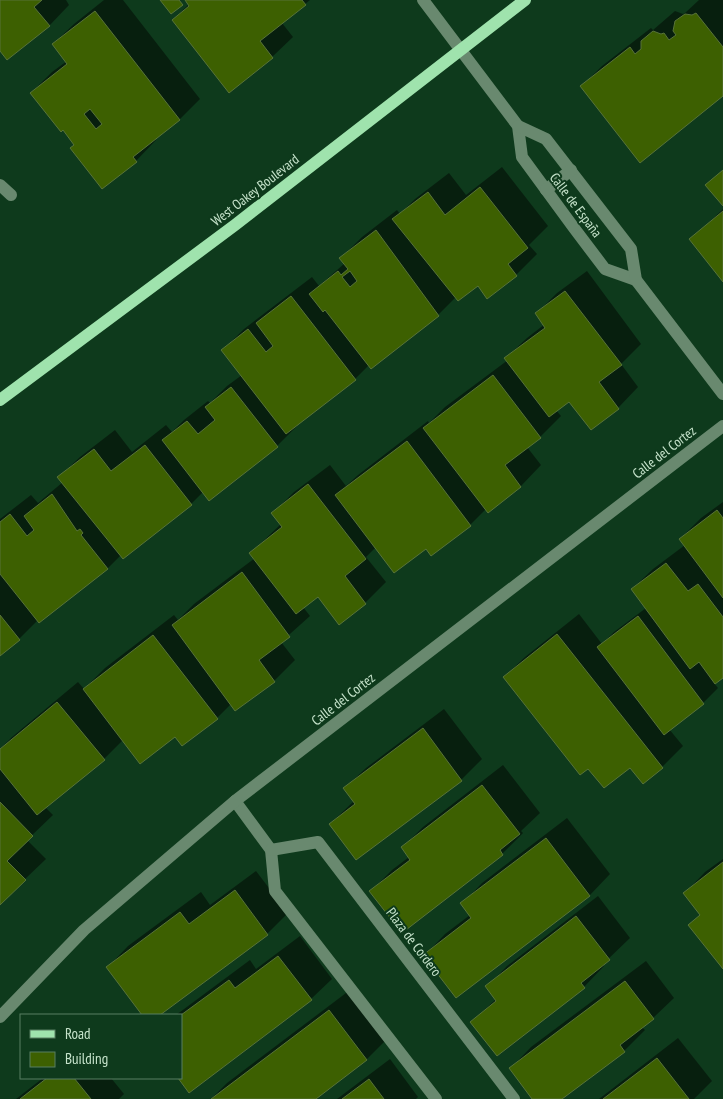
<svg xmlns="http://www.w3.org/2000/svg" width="723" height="1099" viewBox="0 0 723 1099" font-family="'PT Sans Narrow',sans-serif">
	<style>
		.shadow { fill: #0007 }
		.building { fill: #3d6001; stroke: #587339; fill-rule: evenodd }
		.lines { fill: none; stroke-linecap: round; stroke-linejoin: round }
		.minor { stroke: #69896f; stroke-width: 12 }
		.major { stroke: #9fe3ad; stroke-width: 12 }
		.labels { text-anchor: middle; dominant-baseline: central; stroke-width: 4; stroke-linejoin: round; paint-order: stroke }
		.street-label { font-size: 14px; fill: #c6e3cb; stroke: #0e3a1c }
	</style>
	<rect width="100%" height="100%" fill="#0e3a1c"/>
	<!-- shadow -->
	<g class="shadow">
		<path d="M0 0H66L69 5 49 26 0 49Z"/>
		<path d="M104 0H123L200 99 180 119 155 138 156 140 136 161 76 144 31 93 52 72 67 61 53 44 74 24Z"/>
		<path d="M186 0H310L282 23 293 37 272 57 173 20 189 4Z"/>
		<path d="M699 0H723V95L582 86 602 66 651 28 653 30 675 11 683 14 685 13Z"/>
		<path d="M502 167 548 226 529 245 537 254 516 275 488 297 478 285 456 297 438 315 371 367 369 365 355 379 296 424 297 426 277 446 203 492 191 504 121 555 107 569 38 620 19 639 0 654V519L31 495 38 503 63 482 59 477 80 457 115 430 132 452 166 425 172 432 184 420 208 401 210 403 227 386 242 375 223 350 244 329 312 277 319 286 345 263 341 258 362 237 397 210 400 214 415 199 449 173 466 195Z"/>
		<path d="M723 209V280L691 240Z"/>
		<path d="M587 271 641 344 621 364 638 387 618 408 570 400 556 410 561 416 540 437 527 447 541 465 521 486 488 511 486 509 470 525 426 547H376L366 557 386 582 365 603 339 623 318 595 303 607 310 616 281 642 295 660 274 681 236 709 231 704 217 718 175 736 123 740 104 759 45 807 53 815 27 840 46 859 0 903V749L12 737 78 682 84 689 105 668 174 615 178 620 194 604 255 558 251 553 281 524 273 513 294 492 330 465 346 486 358 475 428 421 429 423 445 407 508 360 506 358 527 338 545 324 537 313 557 293Z"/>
		<path d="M723 502V677L714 683 718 688 703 703 669 729 683 746 662 767 630 766 588 767 504 677 525 657 579 614 602 644 614 632 646 608 632 589 653 569 685 545 680 539 701 518Z"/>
		<path d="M444 709 482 759 461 780 330 824 354 801 345 788 366 768Z"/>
		<path d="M503 765 540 813 521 831 523 833 502 854 402 931 371 891 392 870 409 857 402 848 423 827Z"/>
		<path d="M567 818 610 874 590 895 456 996 425 955 445 934 470 915 462 904 482 883Z"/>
		<path d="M723 859V967L690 925 701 914 685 893 705 872Z"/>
		<path d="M256 871 288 913 267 934 157 1015H144L108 967 128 946 201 892 210 905Z"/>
		<path d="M598 896 630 938 603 964 604 966 584 987 472 1022 496 999 487 987 507 966Z"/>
		<path d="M300 936 332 979 311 999 190 1091 179 1078H181V1015H176L250 960 256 969Z"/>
		<path d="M646 961 674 998 653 1018 642 1027 645 1030 624 1051 560 1099H534L511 1068 531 1047Z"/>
		<path d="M350 990 387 1039 367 1059 314 1099H211L227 1083Z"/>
		<path d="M678 1038 712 1081 694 1099H599Z"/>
		<path d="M390 1059 418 1097 416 1099H337Z"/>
		<path d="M43 1078H111L124 1094 119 1099H16Z"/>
	</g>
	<!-- building -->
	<g class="building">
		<path d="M0 0H42L34 7 50 26 7 60 0 51Z"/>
		<path d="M160 0H179L183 5 171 14Z"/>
		<path d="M185 0H302L306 5 260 41 273 58 229 93 172 20 189 6Z"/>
		<path d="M95 11 180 120 133 157 137 162 102 189 70 148 74 145 63 130 61 132 30 93 67 64 52 44ZM90 109 102 124 96 129 84 114Z"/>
		<path d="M696 13 723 47V96L640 163 580 86 630 47 635 54 641 49V41L653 31 661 34 664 33 669 40 676 35 673 31 675 21 685 14 692 15Z"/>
		<path d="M723 170V206L705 185Z"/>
		<path d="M480 187 528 248 508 264 517 276 487 299 478 286 458 301 392 219 428 192 445 215Z"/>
		<path d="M723 211V282L689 239Z"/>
		<path d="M376 230 439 316 371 369 325 310 323 312 309 294 338 271 341 275 348 269 339 258ZM350 271 357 281 350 287 342 277Z"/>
		<path d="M565 291 622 365 599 382 619 409 591 430 569 402 549 417 504 358 545 328 535 313Z"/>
		<path d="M291 296 356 380 286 434 221 350 248 329 266 352 273 346 256 323Z"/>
		<path d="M493 375 541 438 505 465 521 487 488 513 423 428Z"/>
		<path d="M231 387 278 447 209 501 162 440 187 421 198 434 215 420 205 407Z"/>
		<path d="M407 441 471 526 431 556 426 549 394 573 335 495Z"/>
		<path d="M145 445 192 505 123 559 57 477 94 449 111 471Z"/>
		<path d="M308 484 366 559 345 576 366 604 339 625 318 597 296 614 249 553 282 527 271 513Z"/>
		<path d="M52 494 77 531 80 529 83 533 81 535 108 569 39 623 0 574V522L10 514 27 536 34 530 24 516Z"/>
		<path d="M717 510 723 518V598L679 539Z"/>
		<path d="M666 563 688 591 698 584 723 617V678L715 684 699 662 690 669 631 589Z"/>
		<path d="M242 572 290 637 259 660 275 682 235 711 172 625Z"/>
		<path d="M0 615 20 640 0 656Z"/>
		<path d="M638 616 704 704 664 735 597 647Z"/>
		<path d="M557 634 663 768 643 784 630 768 604 788 588 769 580 775 503 677Z"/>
		<path d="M153 635 218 719 182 746 175 737 140 764 83 689Z"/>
		<path d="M57 702 105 760 37 815 0 769V749Z"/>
		<path d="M423 728 462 781 356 860 329 824 355 804 343 788Z"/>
		<path d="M482 785 520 834 500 850 503 855 402 933 369 891 410 860 401 847Z"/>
		<path d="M0 802 33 836 7 861 26 880 0 905Z"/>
		<path d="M546 838 590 896 456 998 423 955 471 918 460 903Z"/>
		<path d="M723 862V969L688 925 700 915 683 893Z"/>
		<path d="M235 890 268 935 160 1015H142L106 967 180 912 189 924Z"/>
		<path d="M576 916 610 960 581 983 585 988 497 1056 470 1022 496 1001 485 986Z"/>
		<path d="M278 956 312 1000 189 1093 178 1078H181V1015L229 980 235 988Z"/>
		<path d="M625 981 654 1019 620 1045 625 1052 562 1099H532L509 1068Z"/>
		<path d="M329 1010 367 1060 316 1099H211Z"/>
		<path d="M657 1058 689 1099H603Z"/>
		<path d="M47 1078H74L91 1099H20Z"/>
		<path d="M369 1079 384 1099H342Z"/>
	</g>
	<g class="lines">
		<!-- minor -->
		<g class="minor">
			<path d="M423 0 518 126 522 157 574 228 605 269 636 280"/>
			<path d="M518 126 546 139 631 249 636 280 723 394"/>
			<path d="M0 185 11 195"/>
			<path d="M546 190 571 170"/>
			<path d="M235 801 271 850 275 891 436 1099"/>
			<path d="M271 850 318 842 514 1099"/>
			<path d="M0 1017 84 930 235 801 723 426"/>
		</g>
		<!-- major -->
		<path class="major" d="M0 400 235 225 525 0"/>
	</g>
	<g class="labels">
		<!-- street labels -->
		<g class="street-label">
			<text transform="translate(255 190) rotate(-38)">West Oakey Boulevard</text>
			<text transform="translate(576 205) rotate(53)">Calle de España</text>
			<text transform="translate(664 452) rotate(-38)">Calle del Cortez</text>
			<text transform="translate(343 699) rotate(-38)">Calle del Cortez</text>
			<text transform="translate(414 942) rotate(53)">Plaza de Cordero</text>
		</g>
	</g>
	<!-- legend -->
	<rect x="20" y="1014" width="162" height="65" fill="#0e3a1c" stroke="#587e62"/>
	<rect x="30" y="1030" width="25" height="8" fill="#9fe3ad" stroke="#587e62"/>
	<text x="65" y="1039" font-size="15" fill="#c6e3cb">Road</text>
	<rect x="30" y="1052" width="25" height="15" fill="#3d6001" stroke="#587e62"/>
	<text x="65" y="1064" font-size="15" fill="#c6e3cb">Building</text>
</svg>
